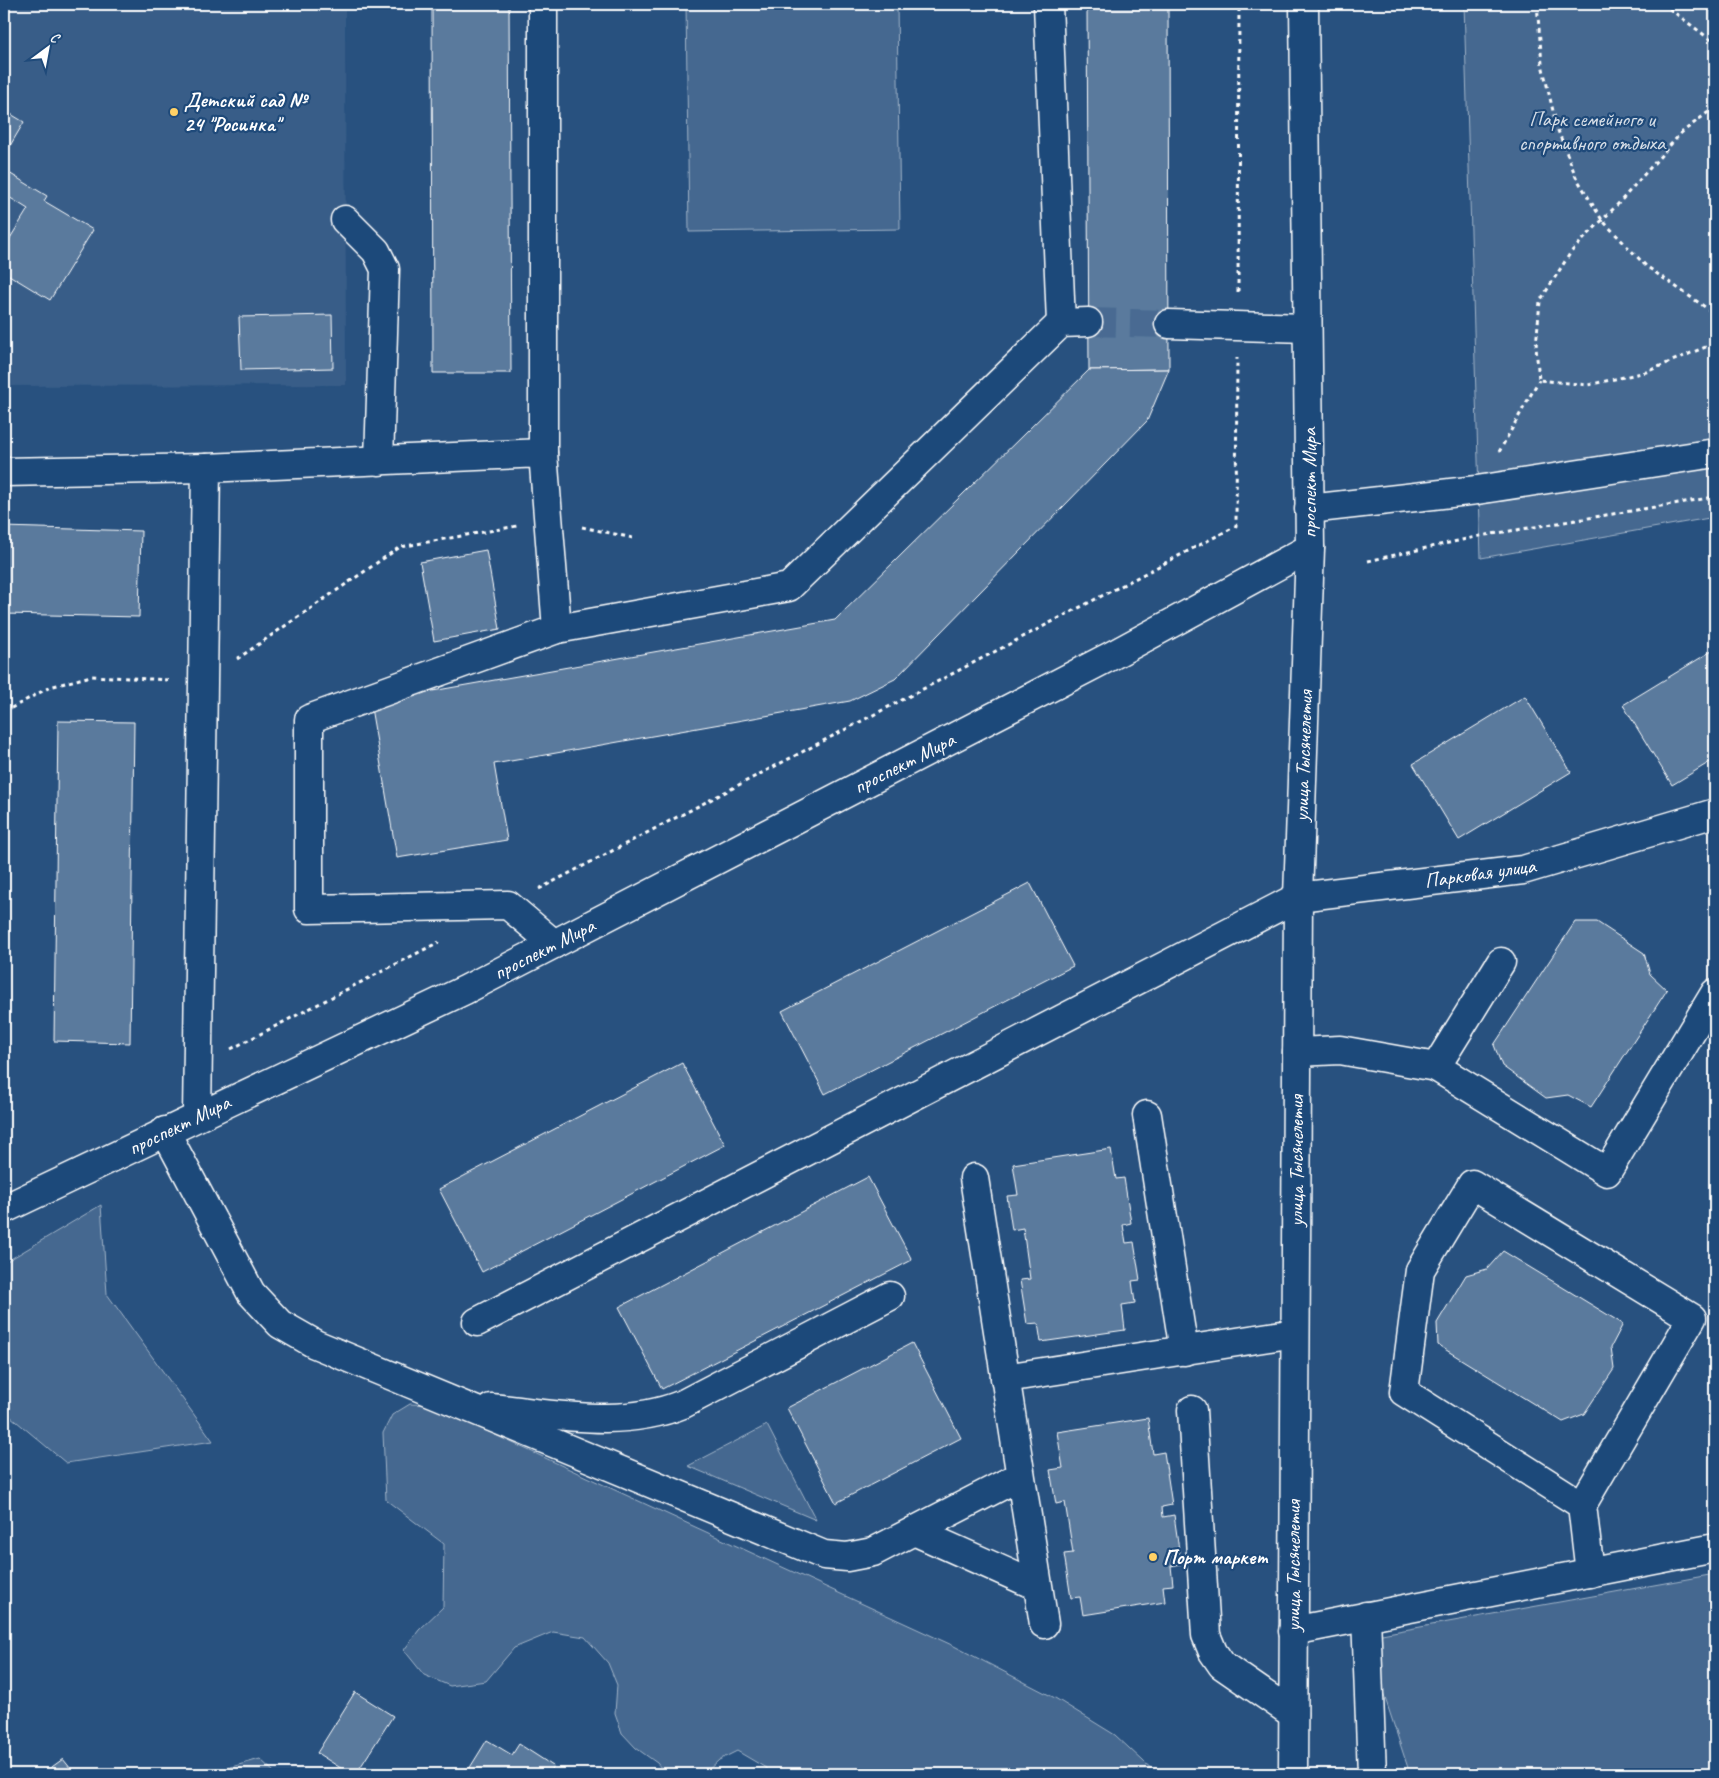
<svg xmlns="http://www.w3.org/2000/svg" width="1719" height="1778" viewBox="0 0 1719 1778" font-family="Caveat,sans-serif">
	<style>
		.built { fill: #375d88 }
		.green { fill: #446890; stroke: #a2b4c8 }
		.building { fill: #5a7a9d; stroke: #fff }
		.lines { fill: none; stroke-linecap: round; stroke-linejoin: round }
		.minor-tunnel { stroke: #486b92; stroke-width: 28; stroke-dasharray: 28 14; stroke-linecap: butt }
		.minor-casing { stroke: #fff; stroke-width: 31 }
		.path { stroke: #fff; stroke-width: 3; stroke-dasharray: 4 4; stroke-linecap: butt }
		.minor { stroke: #1f4a7a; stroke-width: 28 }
		.poi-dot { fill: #ffd166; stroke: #1f4a7a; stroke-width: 2 }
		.labels { text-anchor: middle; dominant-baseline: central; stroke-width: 4.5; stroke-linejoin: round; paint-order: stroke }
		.poi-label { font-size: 21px; font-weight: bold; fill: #fff; stroke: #1f4a7a; text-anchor: start }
		.park-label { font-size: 21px; fill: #dae1e9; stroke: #1f4a7a }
		.street-label { font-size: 21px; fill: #fff; stroke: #1f4a7a }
	</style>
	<rect width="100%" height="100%" fill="#28517f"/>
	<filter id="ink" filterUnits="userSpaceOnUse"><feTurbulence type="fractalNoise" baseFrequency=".02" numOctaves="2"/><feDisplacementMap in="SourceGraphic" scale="10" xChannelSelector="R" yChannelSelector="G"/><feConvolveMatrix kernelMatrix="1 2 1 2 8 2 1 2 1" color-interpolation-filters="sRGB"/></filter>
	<g filter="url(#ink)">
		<!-- built -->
		<path class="built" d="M4 4H345L346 385 4 386Z"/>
		<!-- green -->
		<g class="green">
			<path d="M686 4H897L900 229 689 232Z"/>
			<path d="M1464 4H1715V517L1481 558Z"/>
			<path d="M101 1205 107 1294 213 1441 66 1463 4 1411V1263Z"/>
			<path d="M410 1404 430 1405 954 1646 1055 1698 1115 1735 1157 1774H769L766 1768 737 1751 719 1760 704 1774H666L657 1763 636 1748 622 1733 615 1713 617 1685 608 1663 585 1637 553 1632 514 1648 486 1681 450 1686 424 1675 404 1650 419 1630 443 1607 444 1544 386 1500 383 1433 392 1415Z"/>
			<path d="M767 1425 816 1520 688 1466Z"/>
			<path d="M1715 1574V1774H1410L1365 1637Z"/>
			<path d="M260 1759 276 1774H206Z"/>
		</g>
		<!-- building -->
		<g class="building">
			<path d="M432 4H509L511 373H433Z"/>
			<path d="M1087 4H1168L1169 369 1089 370Z"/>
			<path d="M4 110 24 122 4 156Z"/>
			<path d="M4 170 47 196 44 201 93 230 50 300 4 272V248L28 209 4 194Z"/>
			<path d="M332 315 333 368 241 370 239 317Z"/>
			<path d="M1169 369 1147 421 895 679 850 701 494 764 507 840 397 858 370 702 835 620 1089 370Z"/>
			<path d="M4 527 141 531 139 617 4 614Z"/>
			<path d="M486 550 500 629 434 641 420 562Z"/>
			<path d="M1715 649V759L1672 785 1623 705Z"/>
			<path d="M1525 696 1571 772 1459 840 1413 764Z"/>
			<path d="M58 721 134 722 130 1043 54 1041Z"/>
			<path d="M1030 883 1073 966 825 1094 782 1011Z"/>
			<path d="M1575 922H1597L1644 953 1650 974 1667 990 1591 1107 1568 1095 1546 1098 1502 1066 1494 1045Z"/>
			<path d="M682 1063 725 1145 482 1272 439 1189Z"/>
			<path d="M1111 1149 1116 1179 1124 1178 1131 1223 1123 1225 1126 1243 1134 1242 1140 1280 1132 1281 1135 1303 1122 1305 1125 1330 1041 1342 1038 1323 1027 1324 1020 1280 1030 1279 1023 1228 1012 1230 1007 1196 1018 1195 1013 1164Z"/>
			<path d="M868 1177 912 1260 662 1389 619 1307Z"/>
			<path d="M1503 1251 1623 1324 1611 1347 1614 1369 1584 1414 1563 1422 1438 1345 1437 1323 1466 1275 1487 1269Z"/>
			<path d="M912 1343 961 1438 836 1503 787 1408Z"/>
			<path d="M1148 1418 1153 1454 1164 1452 1172 1505 1162 1507 1163 1517 1174 1515 1181 1564 1171 1566 1173 1585 1163 1586 1165 1602 1083 1615 1080 1597 1071 1598 1064 1554 1073 1553 1065 1502 1056 1504 1050 1470 1063 1468 1057 1432Z"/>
			<path d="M355 1692 393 1716 356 1774H350L317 1753Z"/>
			<path d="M487 1740 512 1755 519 1744 553 1766 548 1774H466Z"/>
			<path d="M63 1759 75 1774H42Z"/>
		</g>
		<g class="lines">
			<!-- minor-tunnel -->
			<path class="minor-tunnel" d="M1088 322 1169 324"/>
			<defs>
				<g id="minor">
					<path d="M543 4V453"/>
					<path d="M1048 4 1061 323"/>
					<path d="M345 220 376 251 385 269 379 461"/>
					<path d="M1169 324 1307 328"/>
					<path d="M4 472 206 468"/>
					<path d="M1309 509 1477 490 1715 453"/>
					<path d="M554 944 508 905 309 909V719L557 629"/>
					<path d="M1297 1052 1340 1050 1436 1067 1607 1172 1715 993"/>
					<path d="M1436 1067 1501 962"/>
					<path d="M1147 1115 1184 1351"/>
					<path d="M197 1116 206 468 543 453 557 629 789 587 1061 323 1088 322"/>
					<path d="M165 1131 251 1293 280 1324 315 1344 824 1555 847 1557 873 1552 1020 1476"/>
					<path d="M974 1178 1044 1624"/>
					<path d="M4 1209 465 990 1111 656 1310 548 1304 4"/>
					<path d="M477 1322 1298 897 1523 870 1715 813"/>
					<path d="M1005 1378 1295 1333"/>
					<path d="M491 1408C555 1414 622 1429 683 1404L890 1296"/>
					<path d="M1192 1410 1206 1635 1213 1652 1222 1665 1293 1714"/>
					<path d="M1582 1505 1404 1392 1420 1270 1472 1184 1692 1318 1582 1505 1590 1573"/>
					<path d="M914 1531 1037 1586"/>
					<path d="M1366 1616 1372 1774"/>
					<path d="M1293 1631 1715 1548"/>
					<path d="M1293 1774 1298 897 1310 548"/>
				</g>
			</defs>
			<!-- minor casing -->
			<use href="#minor" class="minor-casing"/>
			<!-- path -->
			<g class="path">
				<path d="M1537 4 1542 64 1557 128 1576 177 1602 220 1646 266 1715 314"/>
				<path d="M1663 4 1715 43"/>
				<path d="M1715 107 1681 133 1618 204 1571 252 1540 301 1536 347 1539 380 1588 385 1646 372 1715 343"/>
				<path d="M1238 292 1239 4"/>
				<path d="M1499 452 1539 380"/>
				<path d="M582 527 633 538"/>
				<path d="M1368 561 1480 536 1715 497"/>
				<path d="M237 659 400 547 517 526"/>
				<path d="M4 712 50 687 91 676 170 680"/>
				<path d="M539 889 1236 526 1237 358"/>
				<path d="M231 1049 439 942"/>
			</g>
			<!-- minor -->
			<use href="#minor" class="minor"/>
		</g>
	</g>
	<!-- markers -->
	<g class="poi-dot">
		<circle cx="174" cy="112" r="5"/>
		<circle cx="1153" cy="1557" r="5"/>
	</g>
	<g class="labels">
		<!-- poi labels -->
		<g class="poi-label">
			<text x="184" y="100">Детский сад №<tspan x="184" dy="24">24 "Росинка"</tspan></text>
			<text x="1163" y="1557">Порт маркет</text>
		</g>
		<!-- park labels -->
		<g class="park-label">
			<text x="1592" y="119">Парк семейного и<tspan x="1592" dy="24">спортивного отдыха</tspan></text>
		</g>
		<!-- street labels -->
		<g class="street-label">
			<text transform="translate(1309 483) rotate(-90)">проспект Мира</text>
			<text transform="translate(1303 756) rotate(-88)">улица Тысячелетия</text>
			<text transform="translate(904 763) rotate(-27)">проспект Мира</text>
			<text transform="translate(1480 873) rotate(-8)">Парковая улица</text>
			<text transform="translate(544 949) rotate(-27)">проспект Мира</text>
			<text transform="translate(179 1125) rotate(-26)">проспект Мира</text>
			<text transform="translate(1296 1161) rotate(-90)">улица Тысячелетия</text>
			<text transform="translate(1293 1566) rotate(-90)">улица Тысячелетия</text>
		</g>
	</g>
	<!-- margin -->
	<rect width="1719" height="1778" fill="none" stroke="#1f4a7a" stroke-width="20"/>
	<rect x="10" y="10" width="1699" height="1758" fill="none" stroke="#fff" stroke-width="2" filter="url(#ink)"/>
	<!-- north arrow -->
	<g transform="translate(48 48) rotate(32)" stroke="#1f4a7a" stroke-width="4" paint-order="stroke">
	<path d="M0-4L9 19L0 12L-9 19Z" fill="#ffffff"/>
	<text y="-8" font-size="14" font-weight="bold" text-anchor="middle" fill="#ffffff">С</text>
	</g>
</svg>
